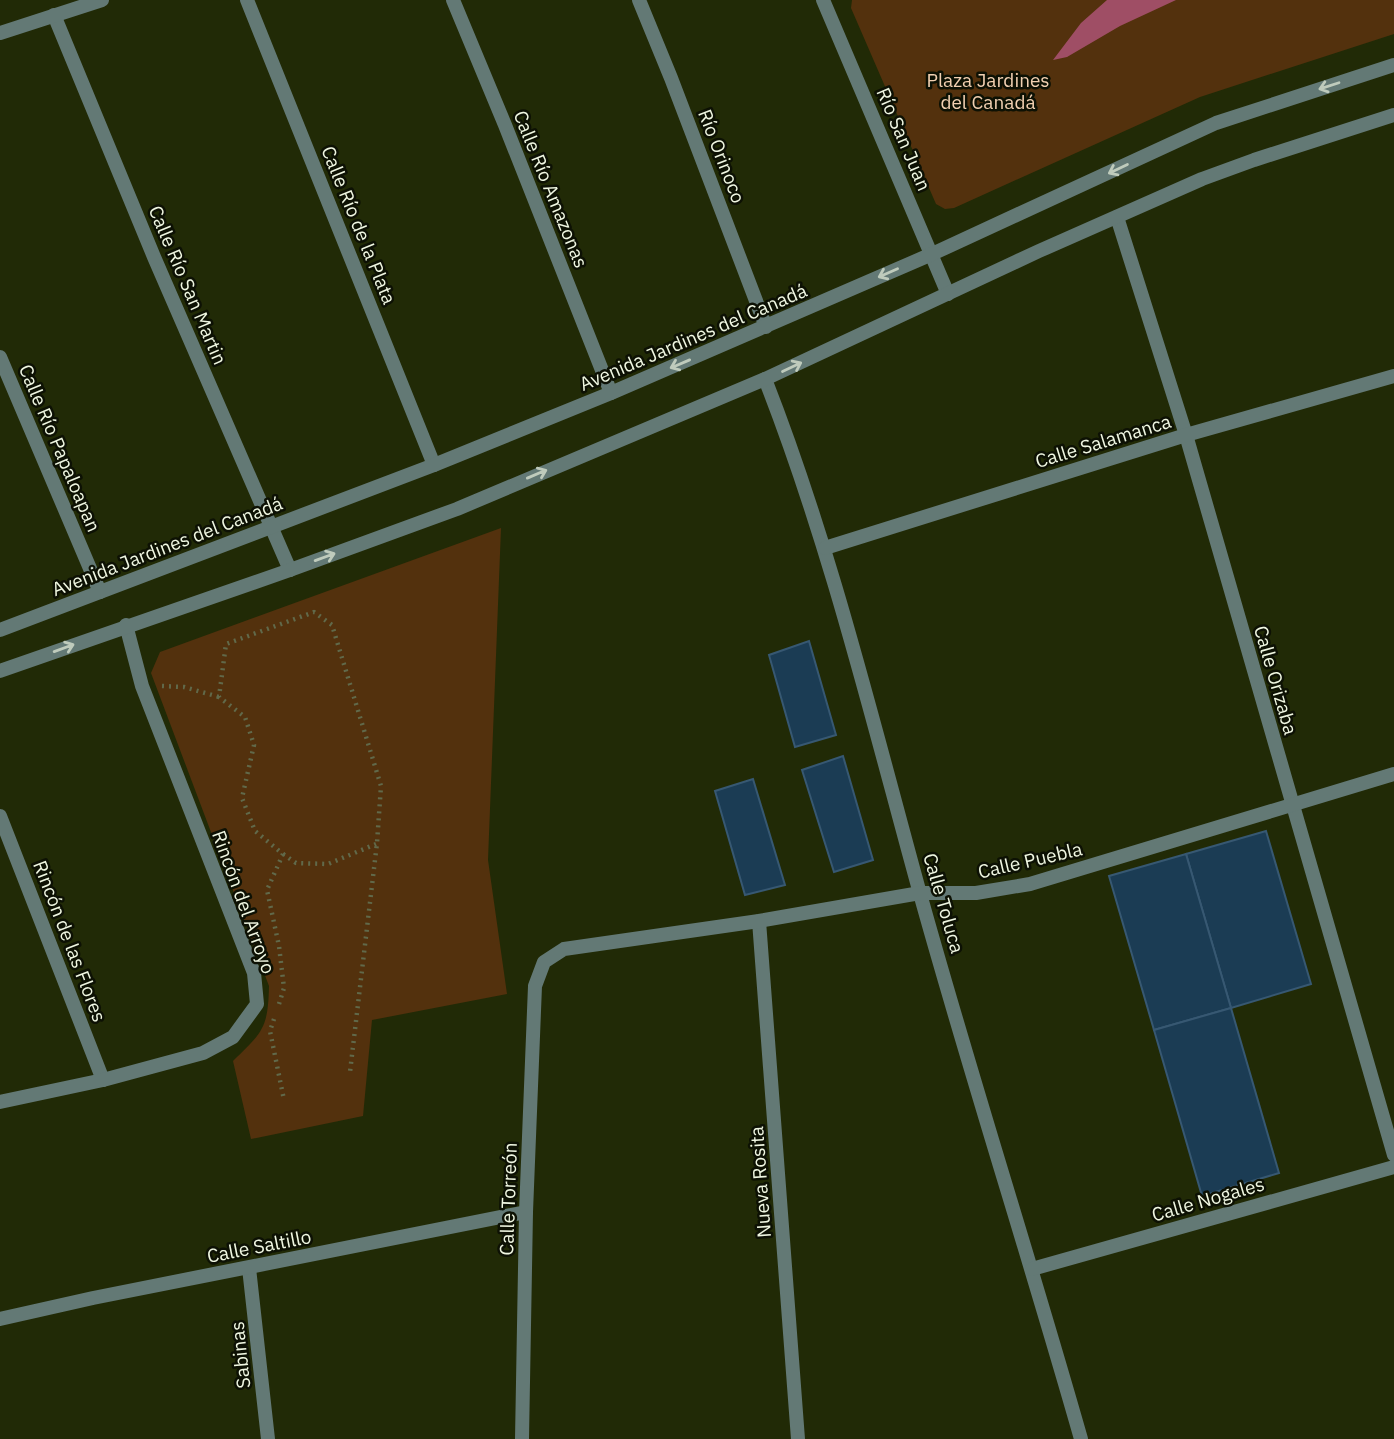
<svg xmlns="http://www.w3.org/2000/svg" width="1394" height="1439" viewBox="0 0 1394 1439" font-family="'IBM Plex Sans',sans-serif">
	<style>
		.green { fill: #53310d }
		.water { fill: #9f4e65 }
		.building { fill: #1b3c54; stroke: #375872; stroke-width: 2 }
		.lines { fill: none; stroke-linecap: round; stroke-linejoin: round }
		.path { stroke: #61694a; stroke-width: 4.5; stroke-dasharray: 2 5; stroke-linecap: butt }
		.minor { stroke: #637975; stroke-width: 14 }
		.tertiary { stroke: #637975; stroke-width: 14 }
		.oneway { stroke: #bfcbbc }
		.labels { text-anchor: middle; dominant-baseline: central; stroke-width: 5; stroke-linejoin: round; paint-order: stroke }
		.park-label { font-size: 19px; fill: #f2d0b1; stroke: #0d1104 }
		.street-label { font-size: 19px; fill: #f0f7e2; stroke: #0d1104 }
	</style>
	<rect width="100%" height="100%" fill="#212a06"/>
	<!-- green -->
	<g class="green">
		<path d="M852 0H1394V34L1200 97 954 208 945 209 936 204 851 8Z"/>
		<path d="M501 528 488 860 507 994 372 1020 363 1116 251 1139 233 1061C263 1032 268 1028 269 986L151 673 160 652Z"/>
	</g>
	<!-- water -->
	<path class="water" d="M1107 0H1176L1120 26 1067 57 1053 60 1081 23Z"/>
	<!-- building -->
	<g class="building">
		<path d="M809 641 836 735 795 747 769 655Z"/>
		<path d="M843 756 873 860 834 872 802 770Z"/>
		<path d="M753 779 785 885 745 895 715 791Z"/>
		<path d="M1266 831 1311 984 1231 1008 1186 854Z"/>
		<path d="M1186 854 1231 1008 1154 1030 1109 876Z"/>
		<path d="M1231 1008 1279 1173 1202 1196 1154 1030Z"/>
	</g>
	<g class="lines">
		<!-- path -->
		<g class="path">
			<path d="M162 686 184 687 219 697"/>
			<path d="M283 854 296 863 328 864 376 844"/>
			<path d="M279 1004 284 988 279 946 267 890 283 854 255 831 242 798 254 745 245 717 219 697 226 644 314 612 332 625 381 786 377 843 350 1072"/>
			<path d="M274 1019 270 1031 284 1100"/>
		</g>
		<!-- minor -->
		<g class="minor">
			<path d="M247 0 434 465"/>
			<path d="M453 0 505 125 611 393"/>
			<path d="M639 0 671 78 766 327"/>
			<path d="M823 0 948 294"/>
			<path d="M54 15 154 257 290 570"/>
			<path d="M0 33 102 0"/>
			<path d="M1117 217 1186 435 1394 1155"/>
			<path d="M0 357 100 592"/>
			<path d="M765 379C830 545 872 719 919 890 970 1074 1029 1256 1081 1439"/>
			<path d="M825 548 1186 435 1394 376"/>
			<path d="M0 816 103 1080"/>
			<path d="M759 921 798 1439"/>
			<path d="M0 1102 103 1080 203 1053 233 1037 257 1004 254 973 142 686 126 625"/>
			<path d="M249 1268 268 1439"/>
			<path d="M1032 1269 1394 1167"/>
			<path d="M0 1319 93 1298 526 1212"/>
			<path d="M522 1439 526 1212 535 986 544 962 564 949 759 921 920 893H976L1030 884 1394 774"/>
		</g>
		<!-- tertiary -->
		<g class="tertiary">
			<path d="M0 630 434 465 611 393 932 254 1216 123 1394 65"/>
			<path d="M0 671 290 570 457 509 765 379 1039 251 1202 179 1254 160 1394 115"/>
		</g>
	</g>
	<!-- one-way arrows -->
	<defs><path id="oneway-shaft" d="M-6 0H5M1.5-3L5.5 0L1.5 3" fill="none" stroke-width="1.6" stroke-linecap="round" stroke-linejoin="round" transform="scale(1.75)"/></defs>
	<g class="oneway">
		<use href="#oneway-shaft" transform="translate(1329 86) rotate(162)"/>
		<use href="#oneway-shaft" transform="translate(1118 169) rotate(154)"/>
		<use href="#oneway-shaft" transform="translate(888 273) rotate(156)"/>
		<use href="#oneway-shaft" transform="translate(680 364) rotate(157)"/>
		<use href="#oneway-shaft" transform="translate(792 367) rotate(-25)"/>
		<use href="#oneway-shaft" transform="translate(537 474) rotate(-23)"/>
		<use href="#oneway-shaft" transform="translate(325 557) rotate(-20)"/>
		<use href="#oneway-shaft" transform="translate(64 648) rotate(-20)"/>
	</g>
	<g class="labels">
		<!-- park labels -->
		<g class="park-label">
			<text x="988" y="80">Plaza Jardines<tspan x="988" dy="22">del Canadá</tspan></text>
		</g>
		<!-- street labels -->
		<g class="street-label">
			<text transform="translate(904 139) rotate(67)">Río San Juan</text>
			<text transform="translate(722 156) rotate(69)">Río Orinoco</text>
			<text transform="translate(551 189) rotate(68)">Calle Río Amazonas</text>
			<text transform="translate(359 225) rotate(68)">Calle Río de la Plata</text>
			<text transform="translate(188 285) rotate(67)">Calle Río San Martin</text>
			<text transform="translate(693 337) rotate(-23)">Avenida Jardines del Canadá</text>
			<text transform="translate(1103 441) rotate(-17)">Calle Salamanca</text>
			<text transform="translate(60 448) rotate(67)">Calle Río Papaloapan</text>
			<text transform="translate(167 546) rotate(-21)">Avenida Jardines del Canadá</text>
			<text transform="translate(1276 680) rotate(74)">Calle Orizaba</text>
			<text transform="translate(1030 860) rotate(-13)">Calle Puebla</text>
			<text transform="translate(244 902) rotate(70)">Rincón del Arroyo</text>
			<text transform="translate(944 903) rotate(74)">Calle Toluca</text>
			<text transform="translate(70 941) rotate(69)">Rincón de las Flores</text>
			<text transform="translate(760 1182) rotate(-94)">Nueva Rosita</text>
			<text transform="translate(508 1199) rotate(-88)">Calle Torreón</text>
			<text transform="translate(1208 1199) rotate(-16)">Calle Nogales</text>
			<text transform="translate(259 1246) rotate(-11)">Calle Saltillo</text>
			<text transform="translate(240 1355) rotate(-96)">Sabinas</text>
		</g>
	</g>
</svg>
